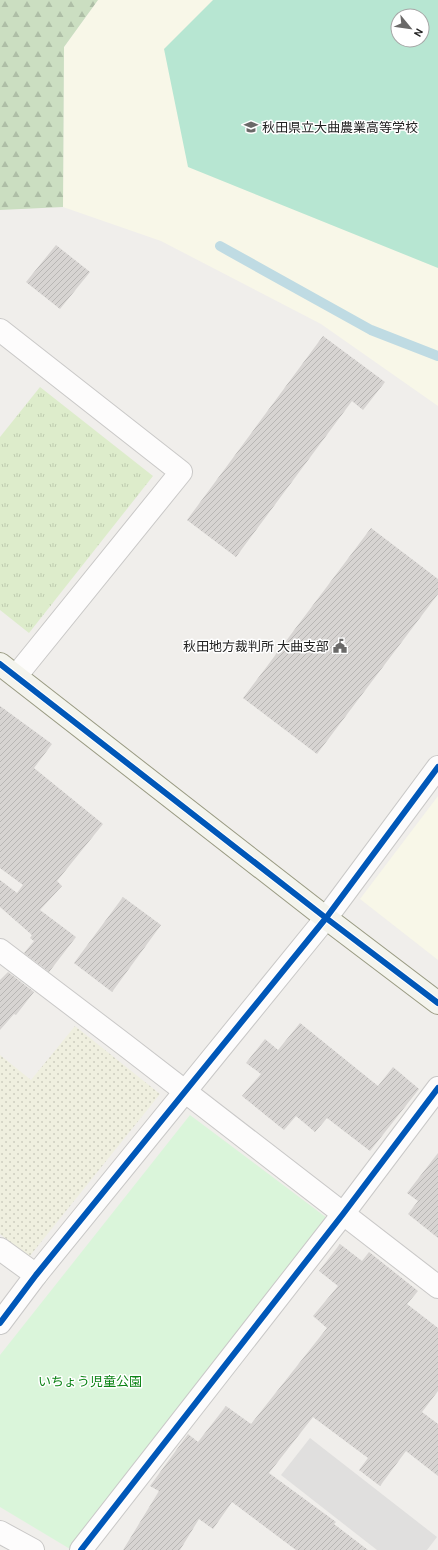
<svg xmlns="http://www.w3.org/2000/svg" width="438" height="1550" viewBox="0 0 438 1550" font-family="Karla,'Noto Sans JP',sans-serif">
	<style>
		.education { fill: #f8f7e8; fill-rule: evenodd }
		.farmland { fill: url(#farmland-dots) }
		.grass { fill: url(#grass-tufts) }
		.forest { fill: url(#forest-firs) }
		.park { fill: #daf5da }
		.pitch { fill: #b7e6d2; fill-rule: evenodd }
		.parking { fill: #e0dfde }
		.lines { fill: none; stroke-linecap: round; stroke-linejoin: round }
		.stream { stroke: #bfdbe3; stroke-width: 10 }
		.building { fill: url(#building-hatch) }
		.street-casing { stroke: #c9c8c7; stroke-width: 24 }
		.secondary-casing { stroke: #999a82; stroke-width: 24 }
		.street { stroke: #fdfcfc; stroke-width: 22 }
		.secondary { stroke: #f4f4ed; stroke-width: 22 }
		.cycleway-casing { stroke: #fff; stroke-width: 8 }
		.cycleway { stroke: #0057b8; stroke-width: 6 }
		.labels { text-anchor: middle; dominant-baseline: central; stroke-width: 3; stroke-linejoin: round; paint-order: stroke }
		.poi-label { font-size: 13px; fill: #222; stroke: #fff; text-anchor: start }
		.park-label { font-size: 13px; fill: #0c8416; stroke: #fff }
	</style>
	<defs>
		<pattern id="farmland-dots" width="8" height="8" patternUnits="userSpaceOnUse"><rect width="8" height="8" fill="#efefdf"/><path d="M2 2h.1M6 6h.1" fill="none" stroke="#cdcdbf" stroke-width="1.8" stroke-linecap="round"/></pattern>
		<pattern id="grass-tufts" width="24" height="20" patternUnits="userSpaceOnUse"><rect width="24" height="20" fill="#ddeccb"/><path d="M3 7l-1-3M5 7V3M7 7l1-3M15 17l-1-3M17 17v-4M19 17l1-3" fill="none" stroke="#bdcaae"/></pattern>
		<pattern id="forest-firs" width="22" height="20" patternUnits="userSpaceOnUse"><rect width="22" height="20" fill="#cbdec1"/><path d="M5 1l3.5 6h-7zM16 11l3.5 6h-7z" fill="#aebea6"/></pattern>
		<pattern id="building-hatch" width="6" height="6" patternUnits="userSpaceOnUse"><rect width="6" height="6" fill="#d7d4d2"/><path d="M-1 1l2-2M0 6l6-6M5 7l2-2" fill="none" stroke="#b8b6b4"/></pattern>
	</defs>
	<rect width="100%" height="100%" fill="#f0eeeb"/>
	<!-- education -->
	<g class="education">
		<path d="M98 0H438V406L321 324 161 241 63 207 64 47ZM398 16H422V40H398Z"/>
		<path d="M438 796V960L360 899Z"/>
	</g>
	<!-- farmland -->
	<path class="farmland" d="M75 1026 160 1094 29 1257 0 1234V1055L31 1080Z"/>
	<!-- grass -->
	<path class="grass" d="M40 387 153 476 29 633 0 610V437Z"/>
	<!-- forest -->
	<path class="forest" d="M0 0H98L64 47 63 207 0 210Z"/>
	<!-- park -->
	<path class="park" d="M190 1115 327 1218 70 1549 0 1507V1355Z"/>
	<!-- pitch -->
	<path class="pitch" d="M213 0H438V268L188 167 164 49ZM398 16H422V40H398Z"/>
	<!-- parking -->
	<path class="parking" d="M310 1438 437 1537 427 1550H377L281 1475Z"/>
	<g class="lines">
		<!-- stream -->
		<path class="stream" d="M220 246 371 330 438 356"/>
	</g>
	<!-- building -->
	<g class="building">
		<path d="M56 245 90 272 60 309 26 282Z"/>
		<path d="M323 336 385 382 363 410 352 401 236 557 187 520Z"/>
		<path d="M371 528 438 579V594L317 754 243 698Z"/>
		<path d="M0 706 52 744 34 768 103 824 57 881 62 886 40 910 76 937 49 972 24 953 34 941 30 938 32 935 0 907V880L17 893 23 885 0 868Z"/>
		<path d="M123 897 161 925 112 992 74 963Z"/>
		<path d="M8 972 34 992 16 1015 14 1014 0 1030V980Z"/>
		<path d="M300 1023 378 1086 393 1067 419 1089 370 1151 327 1118 315 1132 296 1116 284 1130 242 1096 261 1074 246 1063 265 1039 278 1050Z"/>
		<path d="M438 1153V1238L408 1214 418 1201 407 1193Z"/>
		<path d="M340 1244 362 1261 369 1252 418 1291 407 1304 438 1328V1391L422 1412 438 1424V1476L406 1451 380 1486 359 1470 368 1458 313 1417 269 1473 336 1522 334 1524 368 1550H296L232 1502 213 1529 199 1519 180 1550H123L159 1491 150 1486 188 1434 198 1442 226 1406 251 1424 327 1328 313 1316 338 1286 319 1271Z"/>
	</g>
	<g class="lines">
		<defs>
			<g id="street">
				<path d="M0 330 181 472 16 676"/>
				<path d="M0 950 125 1045 438 1287"/>
				<path d="M0 1249 36 1275"/>
				<path d="M0 1323 36 1275 326 918 438 767"/>
				<path d="M0 1532 33 1550"/>
				<path d="M81 1550 343 1214 438 1088"/>
			</g>
			<path id="secondary" d="M0 664 326 918 438 1003"/>
		</defs>
		<!-- street casing -->
		<use href="#street" class="street-casing"/>
		<!-- secondary casing -->
		<use href="#secondary" class="secondary-casing"/>
		<!-- street -->
		<use href="#street" class="street"/>
		<!-- secondary -->
		<use href="#secondary" class="secondary"/>
		<defs>
			<g id="cycleway">
				<path d="M0 664 326 918 438 1003"/>
				<path d="M0 1323 36 1275 326 918 438 767"/>
				<path d="M81 1550 343 1214 438 1088"/>
			</g>
		</defs>
		<!-- cycleway casing -->
		<use href="#cycleway" class="cycleway-casing"/>
		<!-- cycleway -->
		<use href="#cycleway" class="cycleway"/>
	</g>
	<!-- icons -->
	<defs>
		<symbol id="school-bare" viewBox="-9 -9 18 18"><path d="M0-5L7-2L0 1L-7-2ZM-4 1L0 2.5L4 1V4Q0 6-4 4Z" fill="#6a6968" stroke="#fff" stroke-width="2.5" paint-order="stroke"/></symbol>
		<symbol id="civic-bare" viewBox="-9 -9 18 18"><path d="M-.6-6.5H3V-4.5H.6V-3L4-1V1h2V6H-6V1h2V-1L-.6-3ZM-1.2 2.5V6h2.4V2.5Z" fill="#6a6968" stroke="#fff" stroke-width="2.5" paint-order="stroke"/></symbol>
	</defs>
	<g fill-rule="evenodd">
		<use href="#school-bare" x="241" y="117" width="20" height="20"/>
		<use href="#civic-bare" x="330" y="636" width="20" height="20"/>
	</g>
	<g class="labels">
		<!-- poi labels -->
		<g class="poi-label">
			<text x="262" y="127">秋田県立大曲農業高等学校</text>
			<text x="329" y="646" text-anchor="end">秋田地方裁判所 大曲支部</text>
		</g>
		<!-- park labels -->
		<g class="park-label">
			<text x="90" y="1381">いちょう児童公園</text>
		</g>
	</g>
	<!-- north arrow -->
	<g transform="translate(410 28) rotate(119)"><circle r="19" fill="#ffffff" stroke="#a7a7a7"/>
	<path d="M0-3L7 15L0 10L-7 15Z" fill="#6a6968"/>
	<text y="-6" font-size="11" font-weight="bold" text-anchor="middle" fill="#222222">N</text>
	</g>
</svg>
